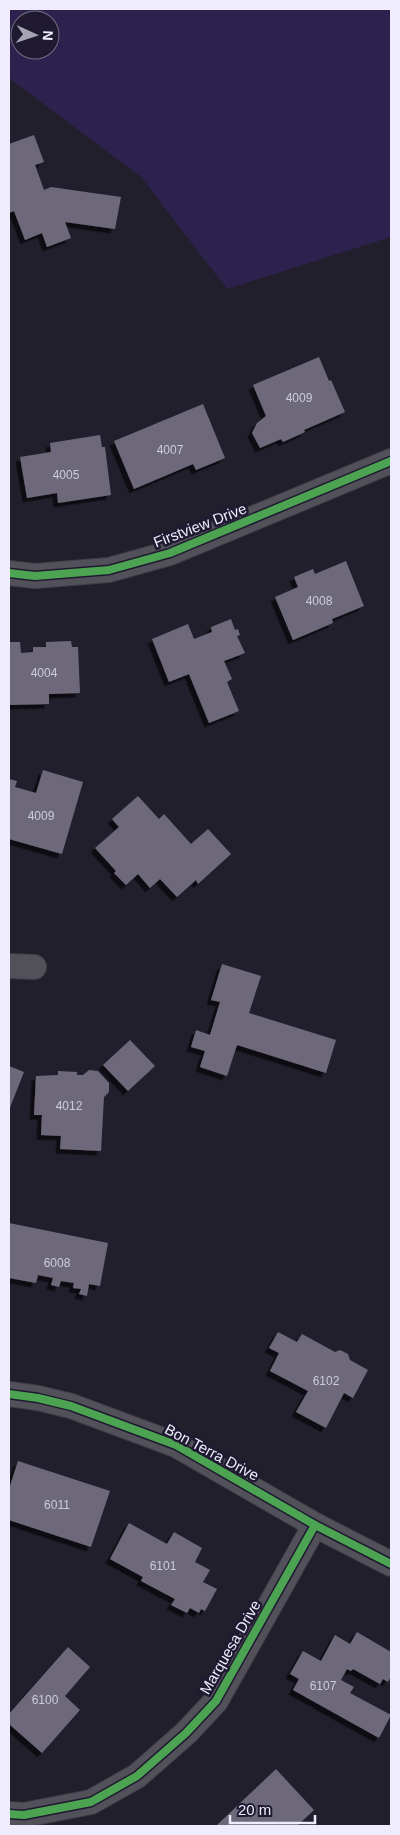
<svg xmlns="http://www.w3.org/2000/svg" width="400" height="1835" viewBox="0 0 400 1835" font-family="Arial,sans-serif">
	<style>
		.green { fill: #2d214d; fill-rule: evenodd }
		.building { fill: #6d697a; filter: url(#shadow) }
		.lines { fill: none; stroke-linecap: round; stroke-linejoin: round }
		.street-casing { stroke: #403d48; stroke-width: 26 }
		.street { stroke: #525059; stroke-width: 24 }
		.cycleway-casing { stroke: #1f1a31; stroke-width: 11 }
		.cycleway { stroke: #4ca352; stroke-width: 8 }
		.labels { text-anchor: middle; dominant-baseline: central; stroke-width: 5; stroke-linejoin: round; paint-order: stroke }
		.number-label { font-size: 12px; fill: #cecbdc }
		.street-label { font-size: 15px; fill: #efecfd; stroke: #1f1a31 }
	</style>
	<defs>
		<filter id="shadow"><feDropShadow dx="-4.5" dy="4.5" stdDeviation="0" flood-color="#0009"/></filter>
	</defs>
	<rect width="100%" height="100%" fill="#221f2c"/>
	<!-- green -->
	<path class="green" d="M9 9H391V237L227 289 141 177 9 78ZM20 20H50V50H20Z"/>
	<!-- building -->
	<g class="building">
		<path d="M34 135 44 162 35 165 44 190 51 187 121 197 115 229 65 222 71 238 47 247 42 233 25 240 14 211 9 213V144Z"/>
		<path d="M319 357 329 381 331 380 345 412 304 430 305 432 283 442 281 439 260 448 252 433 257 423 266 416 253 385Z"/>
		<path d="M203 404 225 458 196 470 193 464 134 489 114 441Z"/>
		<path d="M100 435 102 447H105L111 495 58 503 57 493 27 498 20 457 51 452 50 443Z"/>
		<path d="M346 561 364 606 332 619 333 623 293 640 275 597 298 587 294 577 313 569 315 574Z"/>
		<path d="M231 619 235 630 238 629 240 635 237 636 245 653 224 661 232 679 227 682 239 711 209 723 189 674 169 682 152 639 188 624 194 639 212 632 211 627Z"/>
		<path d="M71 641 72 647H78L80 693 49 694V704L9 705V642H20L21 653 33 652V647H46V642Z"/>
		<path d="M43 770 83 782 62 854 9 839V779L17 781 15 787 36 793Z"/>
		<path d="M138 796 159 819 164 814 191 844 208 829 231 854 198 884 196 880 177 897 160 879 150 888 138 874 126 885 114 873 116 871 95 848 119 827 112 819Z"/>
		<path d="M222 964 261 976 249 1013 336 1040 326 1073 237 1045 227 1076 200 1067 205 1051 191 1047 196 1030 210 1035 220 1002 211 1000Z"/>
		<path d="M130 1040 155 1066 128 1091 103 1065Z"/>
		<path d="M9 1066 24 1072 9 1110Z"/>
		<path d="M89 1070 98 1071 109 1083V1092L104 1097 101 1151 60 1149 61 1136 41 1135 42 1115H34L36 1076 58 1075V1071L77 1072V1075H83Z"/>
		<path d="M9 1223 108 1243 100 1286 89 1284 87 1296 79 1294 81 1289 73 1288 74 1283 61 1281 59 1287 51 1285 53 1278 38 1275 36 1283 9 1278Z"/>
		<path d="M278 1332 297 1342 302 1334 335 1352 340 1350 348 1354 350 1360 368 1370 353 1398 344 1393 326 1428 296 1412 308 1391 270 1371 279 1353 269 1348Z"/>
		<path d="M18 1461 110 1491 91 1547 9 1520V1489Z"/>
		<path d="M129 1523 167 1544 174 1532 202 1548 195 1562 210 1570 203 1582 217 1589 205 1611 201 1609 199 1613 190 1608 187 1613 171 1605 175 1599 141 1581 143 1577 110 1559Z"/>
		<path d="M357 1632 391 1652V1676L388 1682 383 1679 380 1684 353 1669 351 1671 347 1669 341 1680 354 1687 350 1693 391 1715 379 1738 293 1690 299 1679 290 1674 303 1651 321 1661 335 1635 350 1644Z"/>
		<path d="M68 1647 90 1667 65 1696 80 1710 42 1753 9 1724V1714Z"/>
		<path d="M276 1769 314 1810 297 1826H216Z"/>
	</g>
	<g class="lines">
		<defs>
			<g id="street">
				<path d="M9 573 35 576 109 570 170 553 391 461"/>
				<path d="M9 966 34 967"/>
				<path d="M9 1394 38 1398 71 1406 176 1445 315 1525 391 1564"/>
				<path d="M9 1814 24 1815 91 1802 137 1776 186 1733 216 1701 315 1525"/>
			</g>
		</defs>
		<!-- street casing -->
		<use href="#street" class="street-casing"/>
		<!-- street -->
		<use href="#street" class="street"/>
		<defs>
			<g id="cycleway">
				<path d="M9 573 35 576 109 570 170 553 391 461"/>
				<path d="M9 1394 38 1398 71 1406 176 1445 315 1525 391 1564"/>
				<path d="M9 1814 24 1815 91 1802 137 1776 186 1733 216 1701 315 1525"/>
			</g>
		</defs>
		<!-- cycleway casing -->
		<use href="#cycleway" class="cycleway-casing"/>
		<!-- cycleway -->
		<use href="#cycleway" class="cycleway"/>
	</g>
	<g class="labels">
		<!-- number labels -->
		<g class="number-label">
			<text x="299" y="398">4009</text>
			<text x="170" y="450">4007</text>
			<text x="66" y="475">4005</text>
			<text x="319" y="601">4008</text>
			<text x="44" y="673">4004</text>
			<text x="41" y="816">4009</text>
			<text x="69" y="1106">4012</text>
			<text x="57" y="1263">6008</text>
			<text x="326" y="1381">6102</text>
			<text x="57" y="1505">6011</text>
			<text x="163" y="1566">6101</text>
			<text x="323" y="1686">6107</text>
			<text x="45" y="1700">6100</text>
		</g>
		<!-- street labels -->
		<g class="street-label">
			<text transform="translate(200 525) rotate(-21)">Firstview Drive</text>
			<text transform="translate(212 1452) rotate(28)">Bon Terra Drive</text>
			<text transform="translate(230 1647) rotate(-60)">Marquesa Drive</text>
		</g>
	</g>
	<!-- border -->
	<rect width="400" height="1835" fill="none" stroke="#efecfd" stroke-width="20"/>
	<!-- north arrow -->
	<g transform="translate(35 35) rotate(93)"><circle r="24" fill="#1f1a31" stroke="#726e83"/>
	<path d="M0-4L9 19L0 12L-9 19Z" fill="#a7a4b4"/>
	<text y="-8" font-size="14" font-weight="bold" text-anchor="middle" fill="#efecfd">N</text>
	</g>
	<!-- scale -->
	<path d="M230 1815v8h85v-8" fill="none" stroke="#efecfd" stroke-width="2.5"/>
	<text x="238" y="1815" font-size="15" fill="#efecfd" stroke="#1f1a31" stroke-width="4" paint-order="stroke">20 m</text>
</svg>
